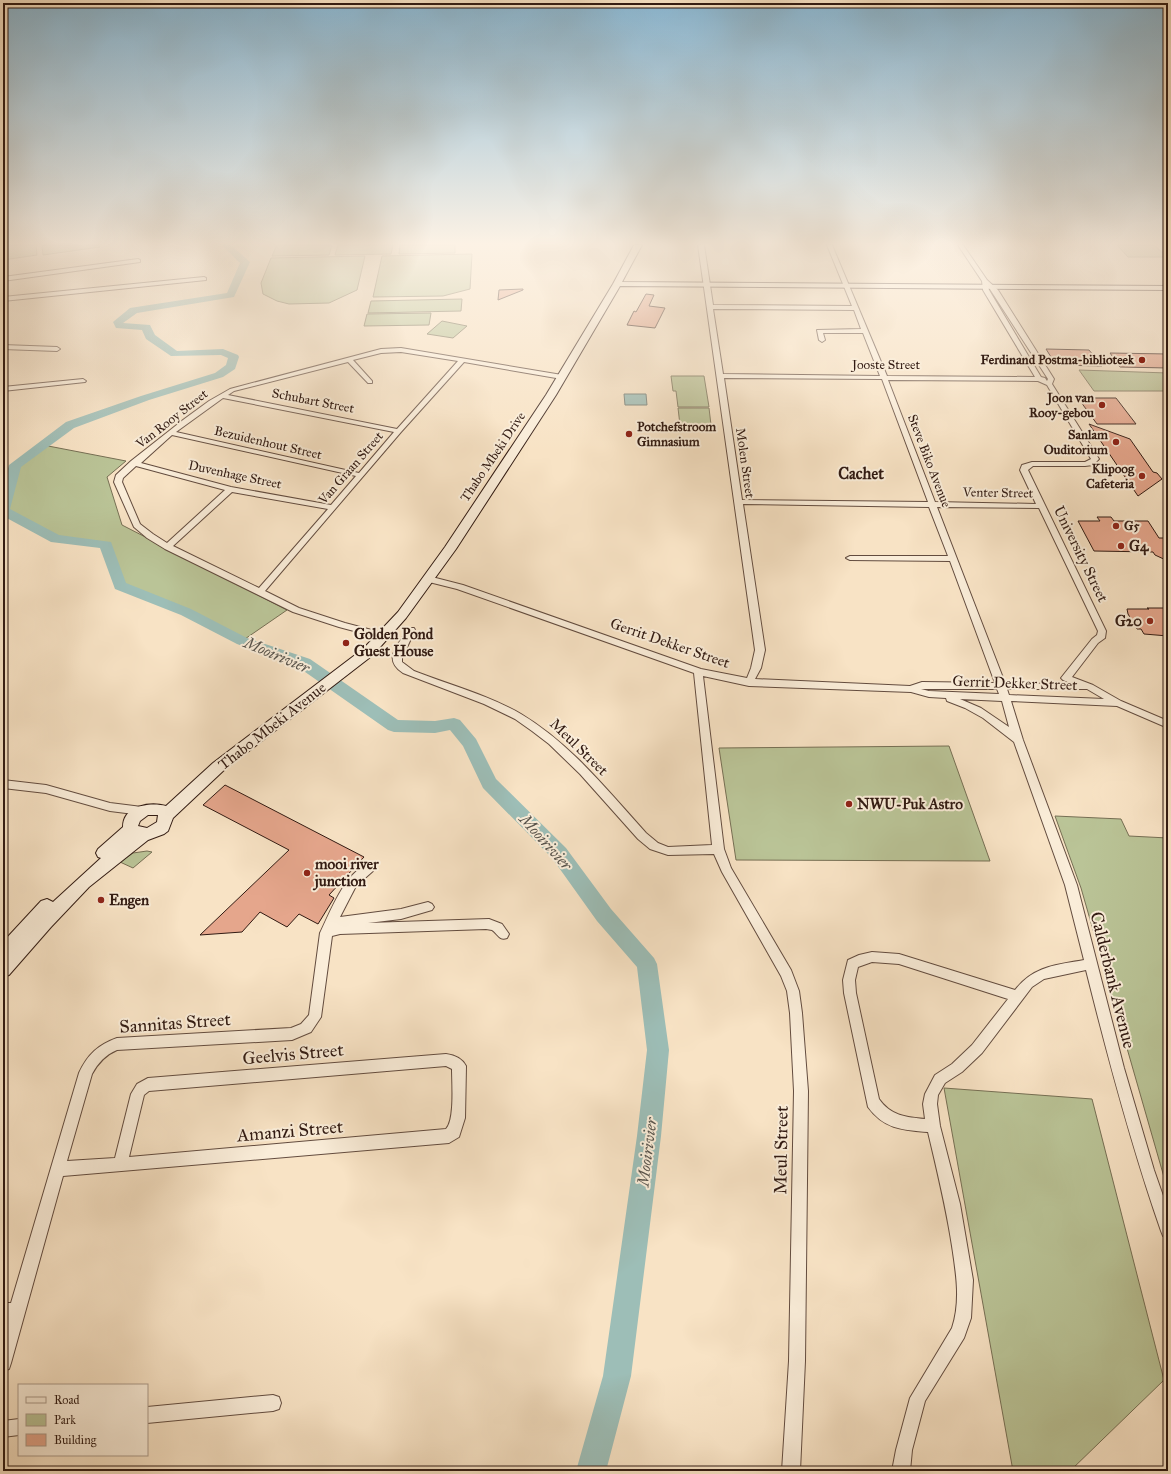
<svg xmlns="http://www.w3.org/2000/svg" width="1171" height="1474" viewBox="0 0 1171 1474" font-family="'IM FELL Great Primer',serif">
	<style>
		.green { fill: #bac497; stroke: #766f54 }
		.water { fill: #9dbeb7; stroke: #727c75 }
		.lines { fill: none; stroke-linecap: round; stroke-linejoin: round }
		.river { fill: #9dbeb7; fill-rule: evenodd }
		.building { fill: #e5a68c; stroke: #311a12 }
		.street-casing { stroke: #634c3f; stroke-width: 2 }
		.secondary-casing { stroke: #311a12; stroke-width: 2 }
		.street { fill: #faedd9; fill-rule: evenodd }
		.secondary { fill: #faedd9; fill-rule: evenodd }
		.poi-dot { fill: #8f2418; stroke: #faedd9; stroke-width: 1.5 }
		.labels { text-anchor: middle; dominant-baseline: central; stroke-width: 4; stroke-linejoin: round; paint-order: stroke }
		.far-poi-label { font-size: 13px; font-weight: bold; fill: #311a12; stroke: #faedd9; text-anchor: end }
		.far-street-label { font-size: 13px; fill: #311a12; stroke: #faedd9 }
		.poi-label { font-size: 15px; font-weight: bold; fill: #311a12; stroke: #faedd9; text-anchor: start }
		.street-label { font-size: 15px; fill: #311a12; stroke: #faedd9 }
		.far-district-label { font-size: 16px; font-weight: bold; fill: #311a12; stroke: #faedd9 }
		.water-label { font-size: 16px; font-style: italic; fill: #57534c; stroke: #faedd9 }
		.near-street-label { font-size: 18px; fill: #311a12; stroke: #faedd9 }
	</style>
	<rect width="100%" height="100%" fill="#f8e3c5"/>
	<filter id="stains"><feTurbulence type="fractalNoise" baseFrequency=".005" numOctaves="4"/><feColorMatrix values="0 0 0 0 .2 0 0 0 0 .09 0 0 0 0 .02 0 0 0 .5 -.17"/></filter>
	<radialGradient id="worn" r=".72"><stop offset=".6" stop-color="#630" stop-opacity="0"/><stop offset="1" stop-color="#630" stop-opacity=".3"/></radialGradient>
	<!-- green -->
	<g class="green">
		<path d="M3 245H36L37 255 3 260Z"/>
		<path d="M42 245H99L100 247 43 255Z"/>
		<path d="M277 245H332L329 255 272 256Z"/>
		<path d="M338 245H393L391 254 335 255Z"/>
		<path d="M400 245H455V253L399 254Z"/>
		<path d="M1117 245H1154L1167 257H1128Z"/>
		<path d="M472 254 470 289 443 296 373 297 382 256Z"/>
		<path d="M365 256 357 290 329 303 289 304 277 301 263 294 261 283 271 258Z"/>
		<path d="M462 299 461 311 368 313 371 301Z"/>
		<path d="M431 313 429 325 364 326 367 314Z"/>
		<path d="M442 321 467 326 453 338 427 334Z"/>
		<path d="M1079 370 1168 373V391H1094Z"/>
		<path d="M671 376H704L709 407H678L676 391H673Z"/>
		<path d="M678 408H709L711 425H680Z"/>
		<path d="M43 445 126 461 107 477 122 525 287 610 242 641 186 612 120 586 106 545 56 539 3 511 15 465Z"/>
		<path d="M949 746 990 861 736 860 719 748Z"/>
		<path d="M1055 816 1121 819 1129 836 1168 838V1191L1081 888Z"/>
		<path d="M147 851 152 852 133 868 120 862 133 853Z"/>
		<path d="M944 1088 1092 1099 1164 1380 1070 1471H1013Z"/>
	</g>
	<!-- water -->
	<path class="water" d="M624 394H646L647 405H625Z"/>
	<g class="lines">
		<!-- river -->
		<path class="river" d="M222 245H231L250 262 234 297 137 313 123 323 150 325 155 335 177 351 223 349 238 355 239 357 235 369 223 377 149 400 74 428 21 467 10 509 59 535 111 542 126 583 191 609 247 638 310 659 398 720 435 721 454 718 460 720 476 739 496 779 566 848 611 909 654 958 657 964 669 1050 661 1136 631 1376 606 1471H576L603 1376 637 1136 647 1050 637 967 597 921 552 858 483 788 463 746 450 730 435 733 394 732 388 730 298 667 237 644 181 615 115 589 100 548 51 542 3 516V485L9 465 66 422 141 396 215 373 226 365 228 358 221 355 171 356 146 339 142 330 116 328 113 322 130 308 227 293 240 263Z"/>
	</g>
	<!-- building -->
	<g class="building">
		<path d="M523 289V290L498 300 499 290Z"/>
		<path d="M646 294 654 295 649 306 665 308 655 328 627 325 634 311 636 312Z"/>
		<path d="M1046 349 1089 350 1102 366 1056 365Z"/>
		<path d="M1110 353 1168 354V368L1120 367Z"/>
		<path d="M1078 398H1116L1136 424H1097Z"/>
		<path d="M1089 424 1130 439 1153 472 1157 473 1162 479 1138 496Z"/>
		<path d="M1097 517H1111L1114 521H1148L1159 538H1168V561L1155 555 1153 552 1094 551 1078 521H1100Z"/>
		<path d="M1147 608H1168V636L1144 634 1141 629H1137L1128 614 1127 609H1149Z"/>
		<path d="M225 785 364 857 329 895 334 898 318 924 299 914 287 927 260 912 242 932 200 935 289 850 203 805Z"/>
	</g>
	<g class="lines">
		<defs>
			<g id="street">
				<path d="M698 245H704L713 305 852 306 827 245H832L887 376 1035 377 983 290 982 281 958 245H963L987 280 998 290 1054 379 1052 384 1099 459 1093 465 1085 466H1033L1028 470 1106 631 1105 638 1098 643 1072 677 1093 685 1121 701 1168 721V728L1117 706 1011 701 1023 740 1077 885 1124 1068 1154 1170 1168 1210V1238L1163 1236 1161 1231C1131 1145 1108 1058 1086 970L1044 979 1032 987 982 1053 962 1072 945 1083 938 1095 937 1104 940 1126 960 1204 973 1280 971 1318 964 1338 925 1401 912 1450 910 1471H892L896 1450 910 1398 952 1328C961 1301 956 1273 952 1246 946 1207 937 1170 928 1132 902 1130 884 1129 868 1107L844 993 843 980 848 960 859 955 872 952 899 954 1015 990C1034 966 1056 965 1084 960L1065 885 1014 742 983 718 965 708 947 701 946 698 929 697 911 692 749 686 703 676 724 849 731 868 791 970 799 991 802 1013 808 1091 805 1361 800 1471H782L789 1361 794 1091 790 1013 787 991 781 976 722 872 714 854 668 855 650 849 638 839 580 774 549 744 532 731 515 719 484 704 403 673C382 659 398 646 407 630L408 628H414L415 630 402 658V662L414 671C450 685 488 695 521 714 571 744 608 791 646 833L658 843 668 847 712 845 694 673 457 589 425 581 424 579 428 576 463 585 701 669 747 678 751 668 755 650ZM988 286 1048 379 1047 381 1045 378 1041 377 989 290ZM713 309 854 310 861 329 817 330 819 340 822 342 825 340 823 333H863L880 376 723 374ZM724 378 882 379 928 502 742 500ZM888 380 1038 381 1047 385 1091 459 1085 462H1032L1022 465 1020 470 1036 504 935 502ZM743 504 929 507 948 556H850L846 558 850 560 950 561 995 683 922 682 910 686 755 679 761 668 765 650ZM937 507 1039 508 1098 631 1097 635 1092 639 1061 678 1063 680 1072 684 1005 683ZM921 689H997L999 694 929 691ZM1007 689H1087L1104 699 1009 695ZM960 699 1002 701 1009 727 981 708ZM872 962 899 964 1008 999 972 1045 952 1064 935 1075 925 1094 923 1104 925 1119C906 1117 891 1116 879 1099L856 993 855 980 858 967Z"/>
				<path d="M138 259 140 260V262L3 281V277Z"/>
				<path d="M204 277 206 278V280L3 301V297Z"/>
				<path d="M3 345 57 347 60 349 57 351 3 349Z"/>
				<path d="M401 348 562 375 565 377 562 379 464 362 401 432 265 591 299 608 345 623 387 634 389 636 387 638 384 639 339 627 293 612 165 549 147 538 134 527 114 482 116 475 131 461 183 420 209 401 230 389 381 349ZM401 352 458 361 397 429 228 395 234 391 348 362 368 383H372V381L353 360 381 353ZM223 398 394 432 359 473 176 432ZM172 435 356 476 331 505 231 487 141 463ZM136 466 225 490 167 543 153 534 140 524 122 482 123 478ZM232 492 328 509 259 588 173 546Z"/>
				<path d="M83 379 86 381 85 382 3 391V387Z"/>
				<path d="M3 780 46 785 110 803 142 807 146 808 147 811 146 814 142 815 110 811 46 793 3 788Z"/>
				<path d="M369 864 373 865 375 868 373 871 356 886 340 917 401 909 428 902 432 904 434 907 432 910 401 919 368 923 489 919 502 924 509 934 507 938C499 941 498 934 492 930L486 929 340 934 332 936 321 1017 311 1032 292 1040 117 1050C105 1055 98 1063 92 1074L67 1161 115 1158 131 1094 137 1084 148 1078 446 1054C454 1055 462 1058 466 1066L465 1118 459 1137 449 1143 63 1176 11 1363 9 1369 3 1371V1333L7 1319H3V1303H11L79 1073C88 1054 98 1045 117 1038L291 1028 301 1024 309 1015 320 933C330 913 345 871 369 864ZM446 1066 452 1069C452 1082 455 1120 446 1129L129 1157 144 1095 149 1091Z"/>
				<path d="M273 1395 279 1397 281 1403 279 1409 273 1411 147 1423V1407Z"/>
				<path d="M19 1419V1435L3 1437V1421Z"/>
			</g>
			<path id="secondary" d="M634 245H642L622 282 1168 286V290L620 286 556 395 456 549 406 618 373 655 223 771 173 818 168 831 164 834 148 840 89 887 51 927 9 975 3 977V942L41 901 47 899 53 902 101 858 98 857 96 853 98 849 123 827C123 805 151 802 166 806L213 763 363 649 398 612 445 547 546 395 613 284ZM148 815H158L157 822 147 828 138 826 140 821Z"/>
		</defs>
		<!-- street casing -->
		<use href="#street" class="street-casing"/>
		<!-- secondary casing -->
		<use href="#secondary" class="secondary-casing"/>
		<!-- street -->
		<use href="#street" class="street"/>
		<!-- secondary -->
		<use href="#secondary" class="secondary"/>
	</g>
	<!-- sky -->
	<linearGradient id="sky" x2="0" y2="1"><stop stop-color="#8ab8d4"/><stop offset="0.54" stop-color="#fcf2e5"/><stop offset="1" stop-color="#fcf2e5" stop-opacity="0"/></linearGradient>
	<rect width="1171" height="451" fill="url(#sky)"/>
	<!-- markers -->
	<g class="poi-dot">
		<circle cx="1142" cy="360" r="4"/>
		<circle cx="1102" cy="405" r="4"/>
		<circle cx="629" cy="434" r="4"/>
		<circle cx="1116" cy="442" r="4"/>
		<circle cx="1142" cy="476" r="4"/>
		<circle cx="1116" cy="526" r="4"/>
		<circle cx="1121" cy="546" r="4"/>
		<circle cx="1150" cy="621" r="4"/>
		<circle cx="346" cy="643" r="4"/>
		<circle cx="849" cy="804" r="4"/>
		<circle cx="307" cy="873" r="4"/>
		<circle cx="101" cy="900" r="4"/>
	</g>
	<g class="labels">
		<!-- far-poi labels -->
		<g class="far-poi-label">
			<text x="1134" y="360">Ferdinand Postma-biblioteek</text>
			<text x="1094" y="398">Joon van<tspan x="1094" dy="15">Rooy-gebou</tspan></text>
			<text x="637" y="427" text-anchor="start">Potchefstroom<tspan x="637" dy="15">Gimnasium</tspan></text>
			<text x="1108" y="435">Sanlam<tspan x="1108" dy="15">Ouditorium</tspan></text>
			<text x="1134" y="469">Klipoog<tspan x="1134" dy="15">Cafeteria</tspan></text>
			<text x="1124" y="526" text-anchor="start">G5</text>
		</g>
		<!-- far-street labels -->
		<g class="far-street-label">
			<text x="886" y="365">Jooste Street</text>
			<text transform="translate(313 401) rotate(11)">Schubart Street</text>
			<text transform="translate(172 419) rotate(-38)">Van Rooy Street</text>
			<text transform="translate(268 443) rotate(13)">Bezuidenhout Street</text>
			<text transform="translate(493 457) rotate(-56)">Thabo Mbeki Drive</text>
			<text transform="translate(929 461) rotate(69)">Steve Biko Avenue</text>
			<text transform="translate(745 463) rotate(82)">Molen Street</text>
			<text transform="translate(351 468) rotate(-49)">Van Graan Street</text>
			<text transform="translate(235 475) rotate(12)">Duvenhage Street</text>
			<text transform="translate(998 493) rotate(1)">Venter Street</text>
		</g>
		<!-- poi labels -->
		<g class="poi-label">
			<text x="1129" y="546">G4</text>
			<text x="1142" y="621" text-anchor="end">G20</text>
			<text x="354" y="634">Golden Pond<tspan x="354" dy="17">Guest House</tspan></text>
			<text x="857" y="804">NWU-Puk Astro</text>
			<text x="315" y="864">mooi river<tspan x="315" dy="17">junction</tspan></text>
			<text x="109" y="900">Engen</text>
		</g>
		<!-- street labels -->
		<g class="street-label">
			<text transform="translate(1081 554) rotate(64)">University Street</text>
			<text transform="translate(670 643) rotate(19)">Gerrit Dekker Street</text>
			<text transform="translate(1015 683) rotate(2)">Gerrit Dekker Street</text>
			<text transform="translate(272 726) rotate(-38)">Thabo Mbeki Avenue</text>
			<text transform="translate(579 747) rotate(44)">Meul Street</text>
		</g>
		<!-- far-district labels -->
		<g class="far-district-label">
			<text x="861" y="473">Cachet</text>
		</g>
		<!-- water labels -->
		<g class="water-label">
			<text transform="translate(277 655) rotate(23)">Mooirivier</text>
			<text transform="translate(546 842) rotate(48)">Mooirivier</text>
			<text transform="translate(647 1152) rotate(-83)">Mooirivier</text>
		</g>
		<!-- near-street labels -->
		<g class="near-street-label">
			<text transform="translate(1113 980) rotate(76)">Calderbank Avenue</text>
			<text transform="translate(175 1023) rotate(-4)">Sannitas Street</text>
			<text transform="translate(293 1054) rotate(-5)">Geelvis Street</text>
			<text transform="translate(290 1131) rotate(-5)">Amanzi Street</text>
			<text transform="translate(781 1150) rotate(-89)">Meul Street</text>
		</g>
	</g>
	<!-- margin -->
	<rect width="1171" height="1474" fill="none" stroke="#f8e3c5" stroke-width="16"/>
	<rect x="4" y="4" width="1163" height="1466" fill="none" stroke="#311a12" stroke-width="2"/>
	<rect x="8" y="8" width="1155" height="1458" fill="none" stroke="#311a12"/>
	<!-- legend -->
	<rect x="18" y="1384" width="130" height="72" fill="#faedd9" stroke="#aa9989"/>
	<rect x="26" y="1397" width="20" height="6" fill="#faedd9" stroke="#aa9989"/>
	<text x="54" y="1404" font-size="12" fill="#311a12">Road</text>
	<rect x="26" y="1414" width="20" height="12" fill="#bac497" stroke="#aa9989"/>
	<text x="54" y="1424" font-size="12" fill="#311a12">Park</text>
	<rect x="26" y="1434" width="20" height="12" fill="#e5a68c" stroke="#aa9989"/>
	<text x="54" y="1444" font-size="12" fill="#311a12">Building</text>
	<rect width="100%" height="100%" filter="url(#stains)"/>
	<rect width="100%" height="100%" fill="url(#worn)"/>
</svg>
